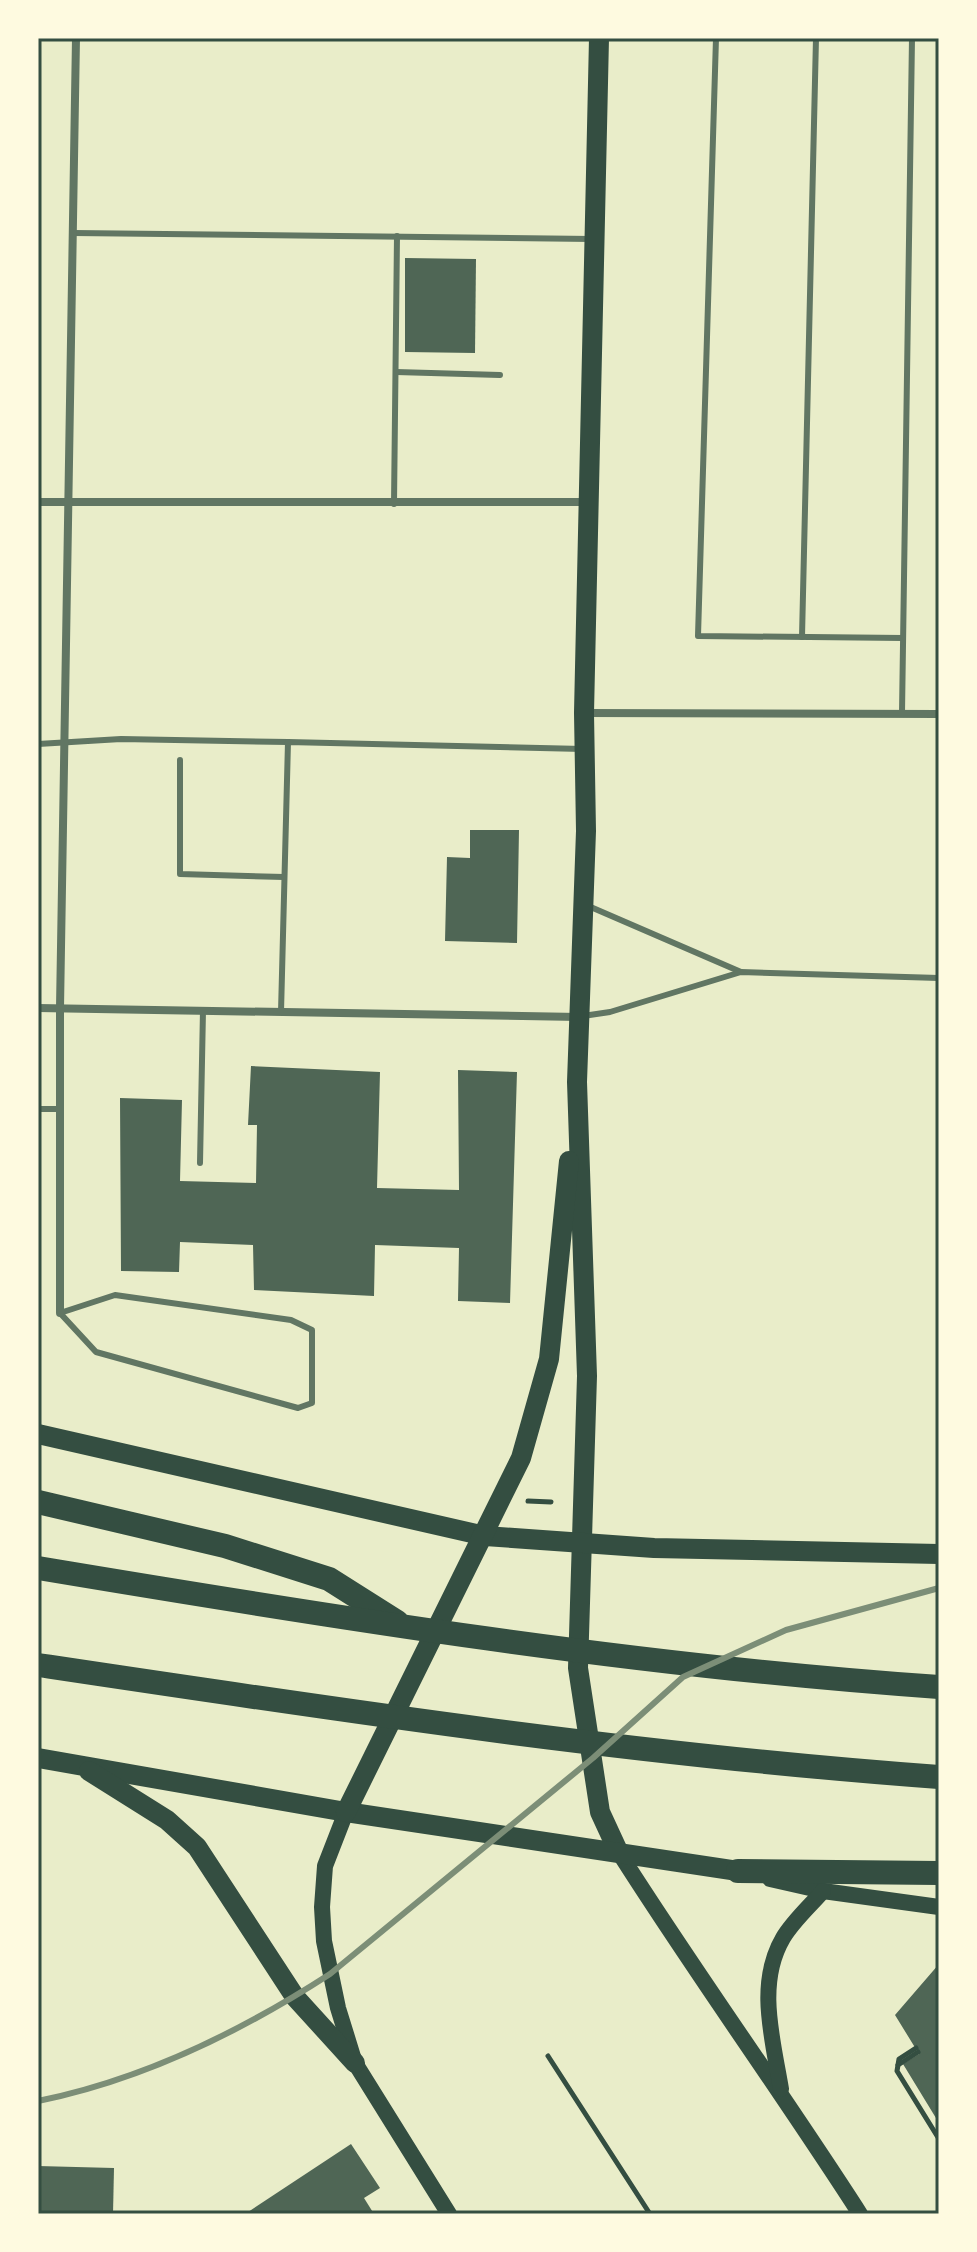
<svg xmlns="http://www.w3.org/2000/svg" width="977" height="2252" viewBox="0 0 977 2252" font-family="'Fira Sans Condensed',sans-serif">
	<style>
		.building { fill: #4f6655 }
		.lines { fill: none; stroke-linecap: round; stroke-linejoin: round }
		.path { stroke: #344e41; stroke-width: 5 }
		.service { stroke: #617663; stroke-width: 6 }
		.minor { stroke: #617663; stroke-width: 8 }
		.secondary { stroke: #344e41; stroke-width: 16 }
		.primary { stroke: #344e41; stroke-width: 20 }
		.motorway { stroke: #344e41; stroke-width: 24 }
		.rail { stroke: #7c8e77; stroke-width: 6 }
		.neatline { fill: none; stroke: #344e41; stroke-width: 3 }
	</style>
	<rect width="100%" height="100%" fill="#e9edc9"/>
	<!-- building -->
	<g class="building">
		<path d="M405 258 476 259 475 353 405 352Z"/>
		<path d="M470 830H519L517 943 445 941 447 857 470 858Z"/>
		<path d="M251 1066 380 1072 377 1188 459 1190 458 1070 517 1072 510 1303 458 1301 459 1248 375 1245 374 1296 254 1290 253 1245 180 1242 179 1272 121 1271 120 1098 182 1100 180 1181 256 1183 257 1125H248Z"/>
		<path d="M939 1964V2123L903 2064 919 2054 895 2015Z"/>
		<path d="M351 2144 380 2188 364 2198 374 2214H245Z"/>
		<path d="M38 2166 114 2168 113 2214H38Z"/>
	</g>
	<g class="lines">
		<!-- path -->
		<g class="path">
			<path d="M528 1501 551 1502"/>
			<path d="M916 2048 899 2059 897 2071 939 2139"/>
			<path d="M548 2056 650 2214"/>
			<path d="M898 2065 918 2052"/>
		</g>
		<!-- service -->
		<g class="service">
			<path d="M716 38 698 636 903 638"/>
			<path d="M73 233 592 239"/>
			<path d="M396 372 500 375"/>
			<path d="M394 504 397 236"/>
			<path d="M802 637 816 38"/>
			<path d="M902 713 912 38"/>
			<path d="M38 744 121 739 288 742"/>
			<path d="M180 760V874L284 877"/>
			<path d="M586 905 741 972"/>
			<path d="M281 1012 288 742 583 749"/>
			<path d="M583 1016 610 1012 741 972 939 978"/>
			<path d="M38 1109H59"/>
			<path d="M200 1163 203 1010"/>
			<path d="M115 1295 291 1320 312 1330V1403L298 1408 96 1352 60 1313Z"/>
		</g>
		<!-- minor -->
		<g class="minor">
			<path d="M38 502H589"/>
			<path d="M585 713 939 714"/>
			<path d="M38 1008 579 1017"/>
			<path d="M60 1313V1008L76 38"/>
		</g>
		<!-- secondary -->
		<g class="secondary">
			<path d="M346 1812 325 1866 322 1907 324 1941 338 2008 355 2063 449 2214"/>
			<path d="M618 1851C696 1974 781 2091 860 2214"/>
			<path d="M770 1879 823 1891 939 1907"/>
			<path d="M781 2089C773 2040 756 1984 783 1938 793 1921 810 1906 823 1891"/>
		</g>
		<!-- primary -->
		<g class="primary">
			<path d="M599 38 584 713 586 831 577 1082 587 1376 578 1668 600 1812 618 1851"/>
			<path d="M38 1434 485 1536 654 1548 939 1554"/>
			<path d="M38 1758 346 1812 738 1871"/>
			<path d="M89 1771 167 1820 197 1847 295 1997 355 2063"/>
			<path d="M346 1812 521 1458 549 1359 569 1161"/>
		</g>
		<!-- motorway -->
		<g class="motorway">
			<path d="M38 1502 225 1546 329 1579 397 1622"/>
			<path d="M38 1568C337 1618 636 1666 939 1687"/>
			<path d="M38 1665C338 1710 636 1755 939 1777"/>
			<path d="M738 1871 939 1873"/>
		</g>
		<!-- rail -->
		<path class="rail" d="M38 2101C142 2080 242 2031 330 1974L593 1758 683 1677 786 1630 939 1588"/>
	</g>
	<!-- border -->
	<rect width="977" height="2252" fill="none" stroke="#fefae0" stroke-width="80"/>
	<rect x="40" y="40" width="897" height="2172" class="neatline"/>
</svg>
